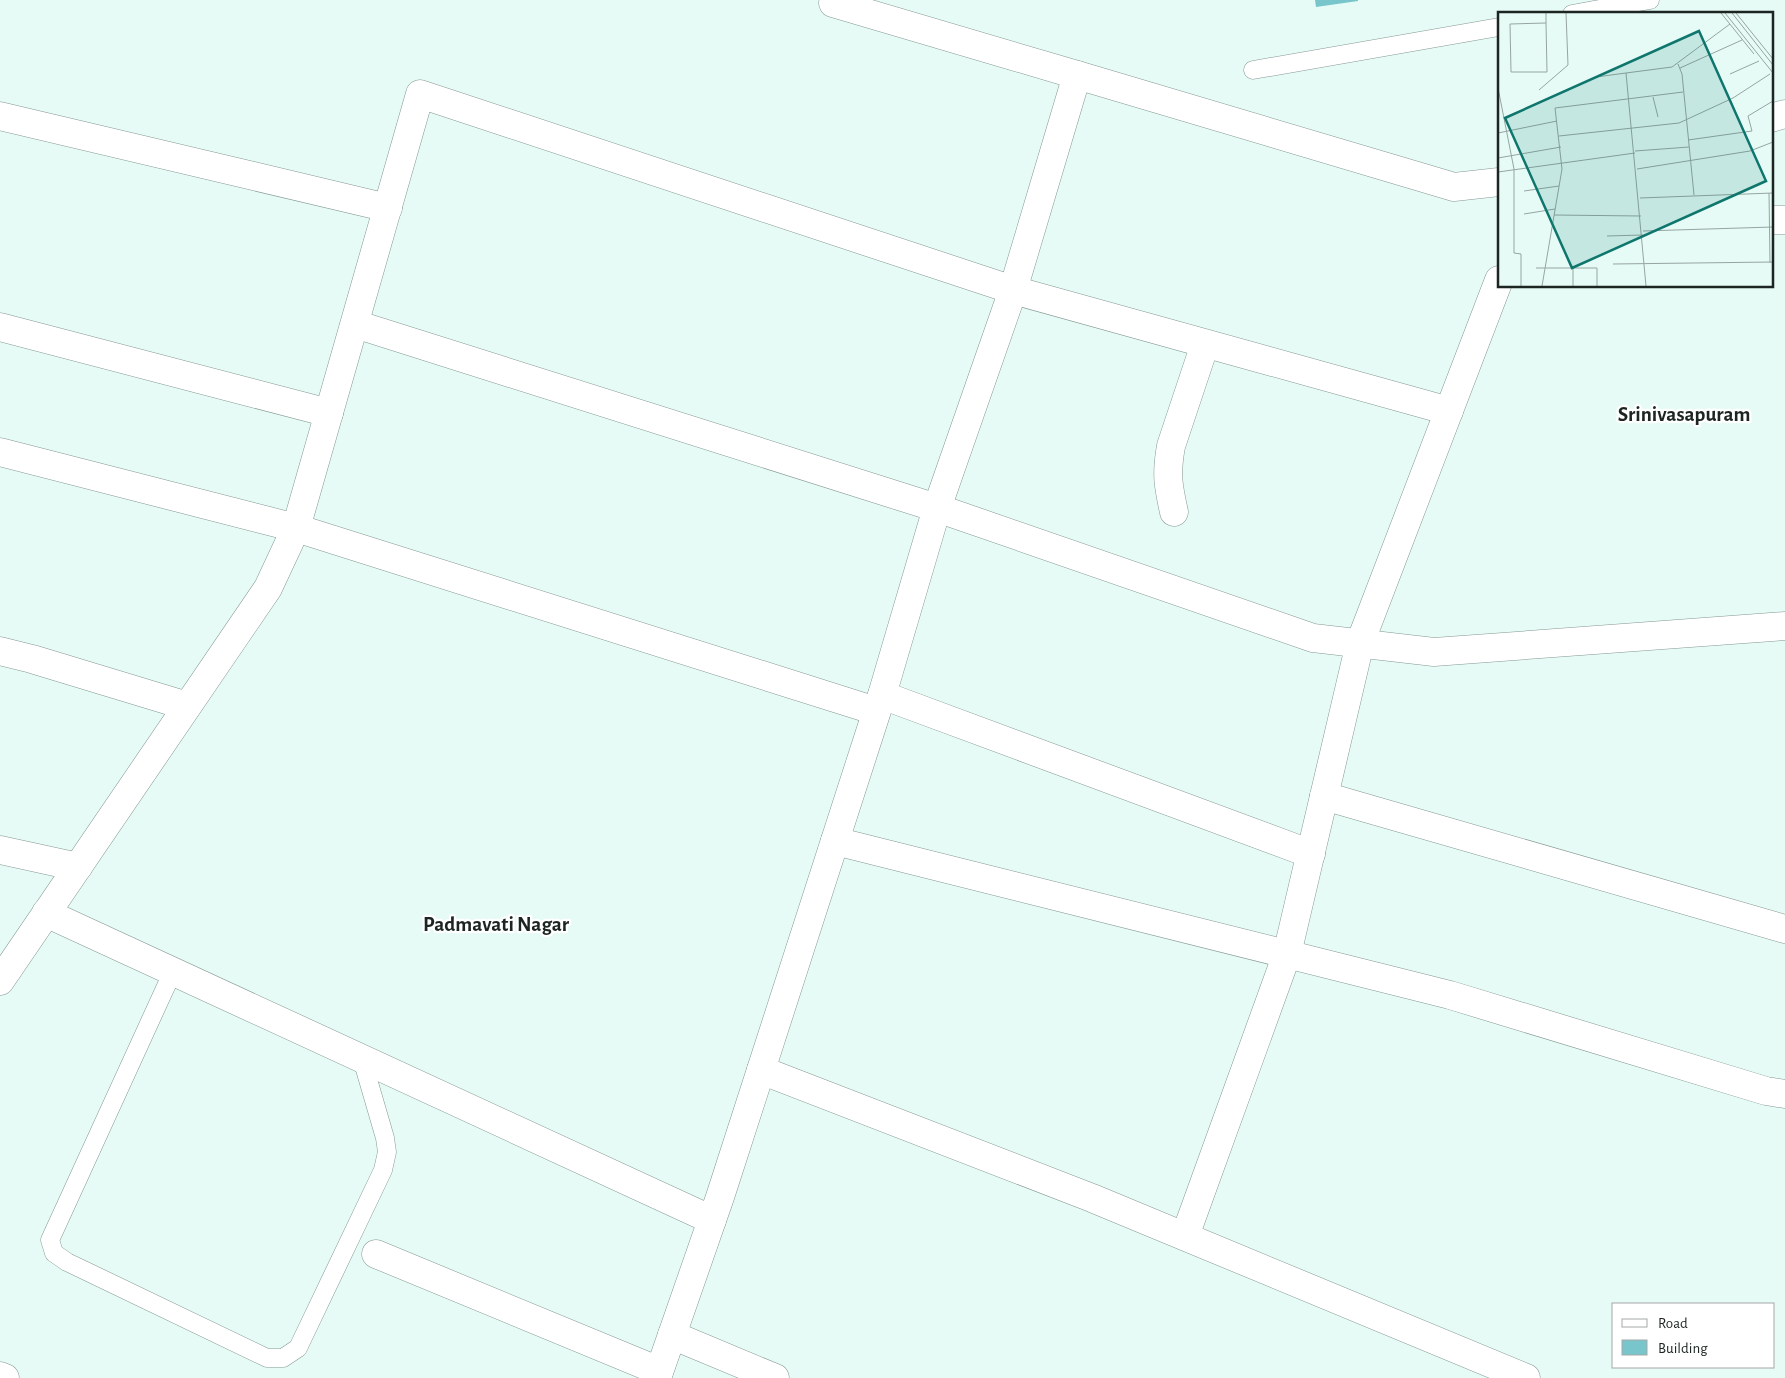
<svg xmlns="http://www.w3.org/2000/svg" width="1785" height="1378" viewBox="0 0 1785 1378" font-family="'Alegreya Sans',sans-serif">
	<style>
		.building { fill: #78c5cb }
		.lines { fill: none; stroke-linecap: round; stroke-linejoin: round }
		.lane-casing { stroke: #859894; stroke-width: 19 }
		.street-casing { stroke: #859894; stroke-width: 29 }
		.secondary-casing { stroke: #859894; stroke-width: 29 }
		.lane { stroke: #fff; stroke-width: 18 }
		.street { stroke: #fff; stroke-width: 28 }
		.secondary { stroke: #fff; stroke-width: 28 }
		.labels { text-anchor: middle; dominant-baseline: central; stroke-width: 4.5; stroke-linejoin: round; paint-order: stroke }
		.quarter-label { font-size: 21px; font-weight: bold; fill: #1d2523; stroke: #fff }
		.inset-road { fill: none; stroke: #96a5a2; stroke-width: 1 }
		.view { fill: #0f766e; fill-opacity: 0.15; stroke: #0f766e; stroke-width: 2.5 }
		.inset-edge { fill: none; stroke: #1d2523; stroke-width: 2.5 }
	</style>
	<rect width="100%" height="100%" fill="#e6fbf6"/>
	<!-- building -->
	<path class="building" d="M1315 0H1358V1L1316 7Z"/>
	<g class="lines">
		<defs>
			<g id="lane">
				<path d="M1572 14 1650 0"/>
				<path d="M1253 70 1499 27"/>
				<path d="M173 971 50 1240 54 1253 67 1262 267 1358H283L298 1348 383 1170 387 1152 385 1138 362 1059"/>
			</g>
			<g id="street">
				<path d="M833 3 1077 75"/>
				<path d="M0 116 388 208"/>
				<path d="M1771 220H1785"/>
				<path d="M355 324 937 508 1313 638 1434 652 1785 626"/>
				<path d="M0 327 329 413"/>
				<path d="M0 452 296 528 876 711"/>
				<path d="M1174 512C1168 485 1166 474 1171 446L1205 344"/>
				<path d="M0 651 32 659 187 706"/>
				<path d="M882 695 1311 854"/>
				<path d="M1324 796 1785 929"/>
				<path d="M835 841 1450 995 1766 1091 1785 1094"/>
				<path d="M0 850 78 867"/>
				<path d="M46 913 712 1220"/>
				<path d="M0 981 268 588 296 528 420 94 1013 290 1449 411"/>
				<path d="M761 1070 1092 1198 1526 1378"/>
				<path d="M1185 1236 1287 954 1360 643 1499 280"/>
				<path d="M376 1254 659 1371"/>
				<path d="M672 1335 775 1378"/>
				<path d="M0 1376 5 1378"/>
			</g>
			<g id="secondary">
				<path d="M1771 118 1785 114"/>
				<path d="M657 1378 720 1197 882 695 937 508 1013 290 1077 75 1454 187 1499 182"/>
			</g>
		</defs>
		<!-- lane casing -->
		<use href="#lane" class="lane-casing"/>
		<!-- street casing -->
		<use href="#street" class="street-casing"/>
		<!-- secondary casing -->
		<use href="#secondary" class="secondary-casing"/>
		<!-- lane -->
		<use href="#lane" class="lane"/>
		<!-- street -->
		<use href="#street" class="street"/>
		<!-- secondary -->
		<use href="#secondary" class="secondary"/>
	</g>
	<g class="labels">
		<!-- quarter labels -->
		<g class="quarter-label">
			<text x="1684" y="414">Srinivasapuram</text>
			<text x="496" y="924">Padmavati Nagar</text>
		</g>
	</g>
	<!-- overview -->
	<g transform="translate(1498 12)">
		<rect width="275" height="275" fill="#e6fbf6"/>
		<path class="inset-road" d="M48 1V11L49 60H13L12 12 48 11M223 1 256 42M227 1 275 61M234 1 275 53M238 1 275 47M180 52 184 62 196 183M182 56 244 28M232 62 261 49M98 65 128 61M0 76 16 157V241L23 242V274M41 78 70 53 68 1M155 85 160 105M0 121 59 109M61 124 181 111 235 86 272 62M190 128 254 119 250 104 275 89M137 139 191 135M0 146 63 135M139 157 252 139 275 130M0 160 137 141M26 179 61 174M271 181 272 251M142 186 275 181M26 202 57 197M56 203 143 204M145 219 275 215M109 224 145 223M115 252 275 250M38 256H99V274M44 274 64 157 57 96 185 80M75 274V256M148 274 128 61 174 55 232 12"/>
		<path class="view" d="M201 19 268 169 74 256 7 106Z"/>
		<rect width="275" height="275" class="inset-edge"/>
	</g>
	<!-- legend -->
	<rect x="1612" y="1303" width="162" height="65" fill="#ffffff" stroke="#a5a8a7"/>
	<rect x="1622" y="1319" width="25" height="8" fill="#ffffff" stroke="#a5a8a7"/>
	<text x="1658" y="1328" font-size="15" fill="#1d2523">Road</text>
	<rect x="1622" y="1340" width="25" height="15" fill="#78c5cb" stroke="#a5a8a7"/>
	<text x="1658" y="1353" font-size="15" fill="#1d2523">Building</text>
</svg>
